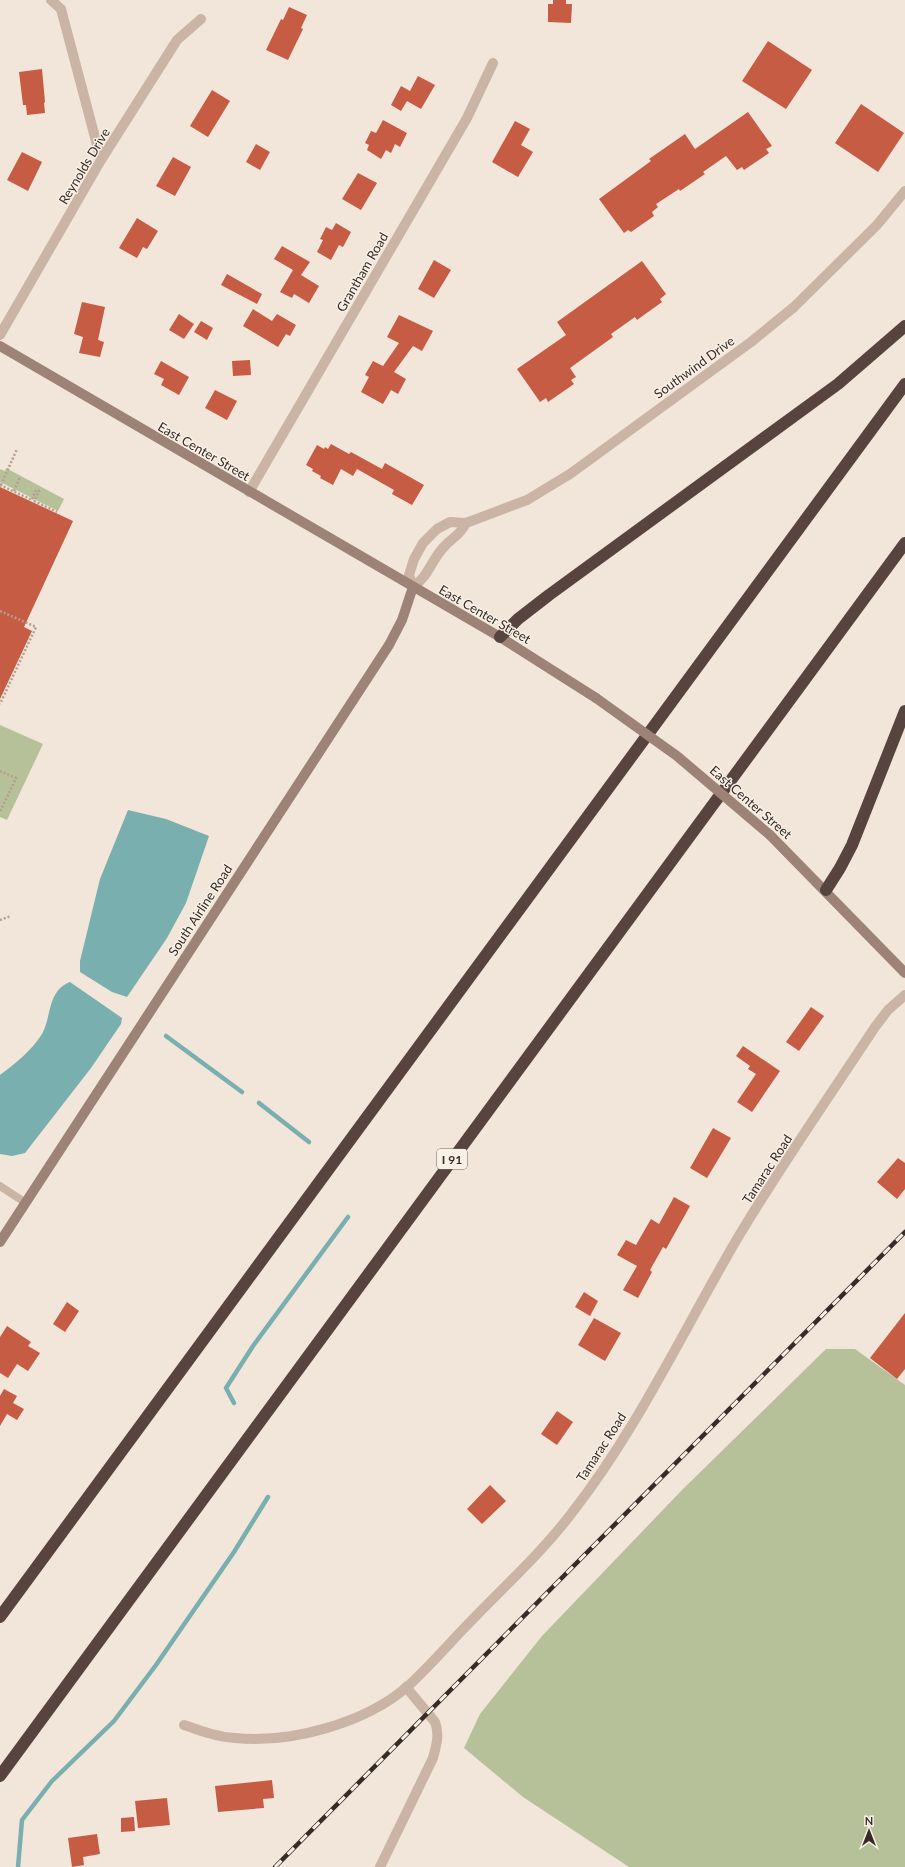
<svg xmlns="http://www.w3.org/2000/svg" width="905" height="1867" viewBox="0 0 905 1867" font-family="Lato,sans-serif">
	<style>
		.green { fill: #b6c19a }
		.water { fill: #79afae }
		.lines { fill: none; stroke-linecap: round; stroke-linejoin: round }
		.stream { stroke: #79afae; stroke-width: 4.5 }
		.building { fill: #c65c43 }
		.path { stroke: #b59e90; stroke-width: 2.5; stroke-dasharray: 2 2; stroke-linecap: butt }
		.lane { stroke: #cab4a6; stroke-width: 8 }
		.street { stroke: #cab4a6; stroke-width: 10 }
		.secondary { stroke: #9d8377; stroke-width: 10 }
		.highway { stroke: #57443e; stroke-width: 12 }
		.rail-casing { stroke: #362b27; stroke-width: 4.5 }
		.rail { stroke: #f9f0e6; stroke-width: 3; stroke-dasharray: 9; stroke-linecap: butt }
		.secondary-bridge { stroke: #9d8377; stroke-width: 10 }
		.labels { text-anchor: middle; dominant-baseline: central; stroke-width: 3; stroke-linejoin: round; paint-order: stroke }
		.shield { fill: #f9f0e6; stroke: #706660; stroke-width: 1 }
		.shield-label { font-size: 12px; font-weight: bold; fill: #362b27 }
		.street-label { font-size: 13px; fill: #362b27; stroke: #f9f0e6 }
	</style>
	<rect width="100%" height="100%" fill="#f2e5da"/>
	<!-- green -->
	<g class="green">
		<path d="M6 468 64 499 58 511 0 482V469L5 471Z"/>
		<path d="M0 725 43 744 7 820 0 817Z"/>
		<path d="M826 1349H855L905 1385V1867H629L523 1797 464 1748 480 1714 542 1636 682 1490Z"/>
	</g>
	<!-- water -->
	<g class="water">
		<path d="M128 810 166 819 209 836 186 903 167 938 127 997 112 992 80 972V961L100 879Z"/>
		<path d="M70 982 122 1018 121 1024 91 1068 25 1153 12 1156 0 1154V1075C16 1063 31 1051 42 1034 52 1016 47 991 70 982Z"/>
	</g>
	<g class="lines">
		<!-- stream -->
		<g class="stream">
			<path d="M166 1036 242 1092"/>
			<path d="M259 1103 309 1142"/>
			<path d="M234 1403 226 1388 253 1346 348 1217"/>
			<path d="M18 1867 22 1820 52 1781 114 1721 156 1665 234 1552 268 1497"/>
		</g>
	</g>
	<!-- building -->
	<g class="building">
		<path d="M553 0H566V4H572L571 23 548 22V4H553Z"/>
		<path d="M289 7 307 15 301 28 303 29 288 60 266 50 281 19 283 20Z"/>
		<path d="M768 41 812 70 786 109 742 81Z"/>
		<path d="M42 69 45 102 44 103 45 113 27 115 26 105H23L19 72Z"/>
		<path d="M418 76 435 85 421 109 407 101 401 111 391 105 401 86 410 91Z"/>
		<path d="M212 90 230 101 208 137 190 126Z"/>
		<path d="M861 104 904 133 878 172 835 143Z"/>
		<path d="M748 112 772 146 766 149 769 153 744 170 742 167 737 170 726 156 703 172 705 174 680 191 679 189 656 204 658 207 652 212 654 216 631 232 628 230 624 233 599 199 651 161 649 159 685 134 695 149Z"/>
		<path d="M383 120 407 133 400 147 395 144 391 153 386 150 381 159 367 150 369 145 365 143 371 131 376 133Z"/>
		<path d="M515 121 530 129 521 145 533 152 518 177 492 162Z"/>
		<path d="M256 144 270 152 260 170 246 162Z"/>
		<path d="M22 152 42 162 28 191 7 180Z"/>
		<path d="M173 157 191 167 175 196 156 186Z"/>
		<path d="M358 173 377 183 361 210 342 199Z"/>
		<path d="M137 218 158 231 147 249 143 247 137 258 119 248Z"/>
		<path d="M336 223 351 232 343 247 339 245 331 260 317 252 323 240 320 239 326 227 332 230Z"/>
		<path d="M282 246 310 262 301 275 319 286 309 303 294 294 292 298 280 292 293 270 274 259Z"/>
		<path d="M434 260 451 270 434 298 418 289Z"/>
		<path d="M642 261 666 294 660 299 662 302 637 320 635 317 611 334 613 337 570 368 576 377 571 380 574 384 548 402 546 398 540 402 517 369 566 335 557 322Z"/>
		<path d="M227 274 262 294 257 304 221 285Z"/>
		<path d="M82 302 105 307 98 340 104 342 100 357 79 353 83 337 74 334Z"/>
		<path d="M253 309 272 321 277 314 296 325 290 336 286 334 278 347 243 326Z"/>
		<path d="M179 314 194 324 184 339 169 330Z"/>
		<path d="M399 315 433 331 422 351 413 346 394 372 406 379 398 394 391 390 383 404 361 392 369 377 365 375 373 361 383 366 399 343 387 337Z"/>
		<path d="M201 321 213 328 207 340 194 332Z"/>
		<path d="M250 360 251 375 233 376 232 361Z"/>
		<path d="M161 361 189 377 179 395 161 385 164 379 154 374Z"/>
		<path d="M215 390 237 401 227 420 205 408Z"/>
		<path d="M331 444 349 454 351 452 382 469 385 463 424 485 412 505 392 494 394 490 357 469 353 476 341 469 333 485 320 478 321 476 312 471 313 469 306 465 317 445 324 449 325 447 328 449Z"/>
		<path d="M0 487 73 521 24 627 32 631 0 699Z"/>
		<path d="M811 1007 824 1016 799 1051 786 1042Z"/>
		<path d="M743 1046 780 1071 752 1112 737 1102 756 1074 748 1069 750 1066 736 1056Z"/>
		<path d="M713 1128 731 1138 707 1178 690 1168Z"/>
		<path d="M898 1158 905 1163V1189L897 1199 877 1182Z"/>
		<path d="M674 1197 690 1206 666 1249 663 1247 650 1270 652 1272 638 1298 623 1290 637 1266 617 1255 626 1240 636 1245 651 1219 659 1224Z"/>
		<path d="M584 1292 598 1301 590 1316 575 1307Z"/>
		<path d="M67 1302 79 1311 65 1332 53 1324Z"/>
		<path d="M905 1313V1369L897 1379 870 1358Z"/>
		<path d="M594 1318 621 1333 605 1361 578 1345Z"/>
		<path d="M7 1326 31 1342 28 1346 40 1353 28 1371 17 1364 8 1378 0 1373V1337Z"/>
		<path d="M4 1389 17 1396 13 1403 24 1409 17 1420 7 1414 0 1426V1396Z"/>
		<path d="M557 1411 573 1422 557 1445 541 1434Z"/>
		<path d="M490 1485 506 1501 482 1524 467 1509Z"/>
		<path d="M272 1780 274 1798 263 1799 264 1808 218 1812 215 1786Z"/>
		<path d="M167 1798 170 1825 138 1828 135 1801Z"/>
		<path d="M134 1817 135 1831 121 1832V1818Z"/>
		<path d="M97 1834 100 1854 83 1857 84 1865 72 1867 68 1838Z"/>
	</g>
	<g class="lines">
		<!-- path -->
		<g class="path">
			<path d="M0 485 32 500 36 490 39 491 34 501"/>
			<path d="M1 485 17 449"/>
			<path d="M14 491 20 477"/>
			<path d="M34 501 57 512"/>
			<path d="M0 611 36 627 0 704"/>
			<path d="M0 771 16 778 0 812"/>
			<path d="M0 920 11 916"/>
		</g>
		<!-- lane -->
		<path class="lane" d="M0 1186 26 1203"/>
		<!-- street -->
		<g class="street">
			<path d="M51 0 61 9 101 160"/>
			<path d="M0 335 101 160 177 40 201 19"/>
			<path d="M249 492 467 118 493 63"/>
			<path d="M466 523C460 536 452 537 443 548 431 561 428 577 413 587L409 575 414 559 423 543 437 529 450 522 466 523 527 500 570 474 751 342 794 307 877 225 905 191"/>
			<path d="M184 1725C201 1731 217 1737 235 1738 290 1744 366 1723 408 1686 431 1665 452 1640 474 1618 507 1584 542 1552 571 1514 637 1430 683 1331 737 1239 780 1167 829 1097 875 1027L888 1010 905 995"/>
			<path d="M380 1867 433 1758C436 1746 440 1735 435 1722L406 1687"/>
		</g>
		<!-- secondary -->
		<g class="secondary">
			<path d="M0 346 500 637 596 698"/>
			<path d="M770 835 905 973"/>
			<path d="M0 1242 389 645 402 620 413 587"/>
		</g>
		<!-- highway -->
		<g class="highway">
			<path d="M500 637 518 619 549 595 838 384 905 326"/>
			<path d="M826 890 840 868 852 845 905 711"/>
			<path d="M0 1617 905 384"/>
			<path d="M0 1776 905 543"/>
		</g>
		<defs>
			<path id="rail" d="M275 1867 905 1232"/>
		</defs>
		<!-- rail casing -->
		<use href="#rail" class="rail-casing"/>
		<!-- rail -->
		<use href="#rail" class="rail"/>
		<!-- secondary-bridge -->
		<path class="secondary-bridge" d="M596 698 677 756 770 835"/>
	</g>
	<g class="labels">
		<!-- shield labels -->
		<rect class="shield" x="437" y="1149" width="30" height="20" rx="3"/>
		<g class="shield-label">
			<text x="452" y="1159">I 91</text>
		</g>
		<!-- street labels -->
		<g class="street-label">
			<text transform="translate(84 166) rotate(-59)">Reynolds Drive</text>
			<text transform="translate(362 272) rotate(-60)">Grantham Road</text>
			<text transform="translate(694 367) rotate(-36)">Southwind Drive</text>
			<text transform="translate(204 451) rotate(30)">East Center Street</text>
			<text transform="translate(485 614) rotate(30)">East Center Street</text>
			<text transform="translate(751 802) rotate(41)">East Center Street</text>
			<text transform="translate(200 910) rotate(-57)">South Airline Road</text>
			<text transform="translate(767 1169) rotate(-57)">Tamarac Road</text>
			<text transform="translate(601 1447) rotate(-57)">Tamarac Road</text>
		</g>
	</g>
	<!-- north arrow -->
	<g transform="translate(869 1831)" stroke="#f9f0e6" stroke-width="3" paint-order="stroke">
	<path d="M0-3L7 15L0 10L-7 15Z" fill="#362b27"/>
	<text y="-6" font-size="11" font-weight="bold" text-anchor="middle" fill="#362b27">N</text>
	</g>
</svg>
